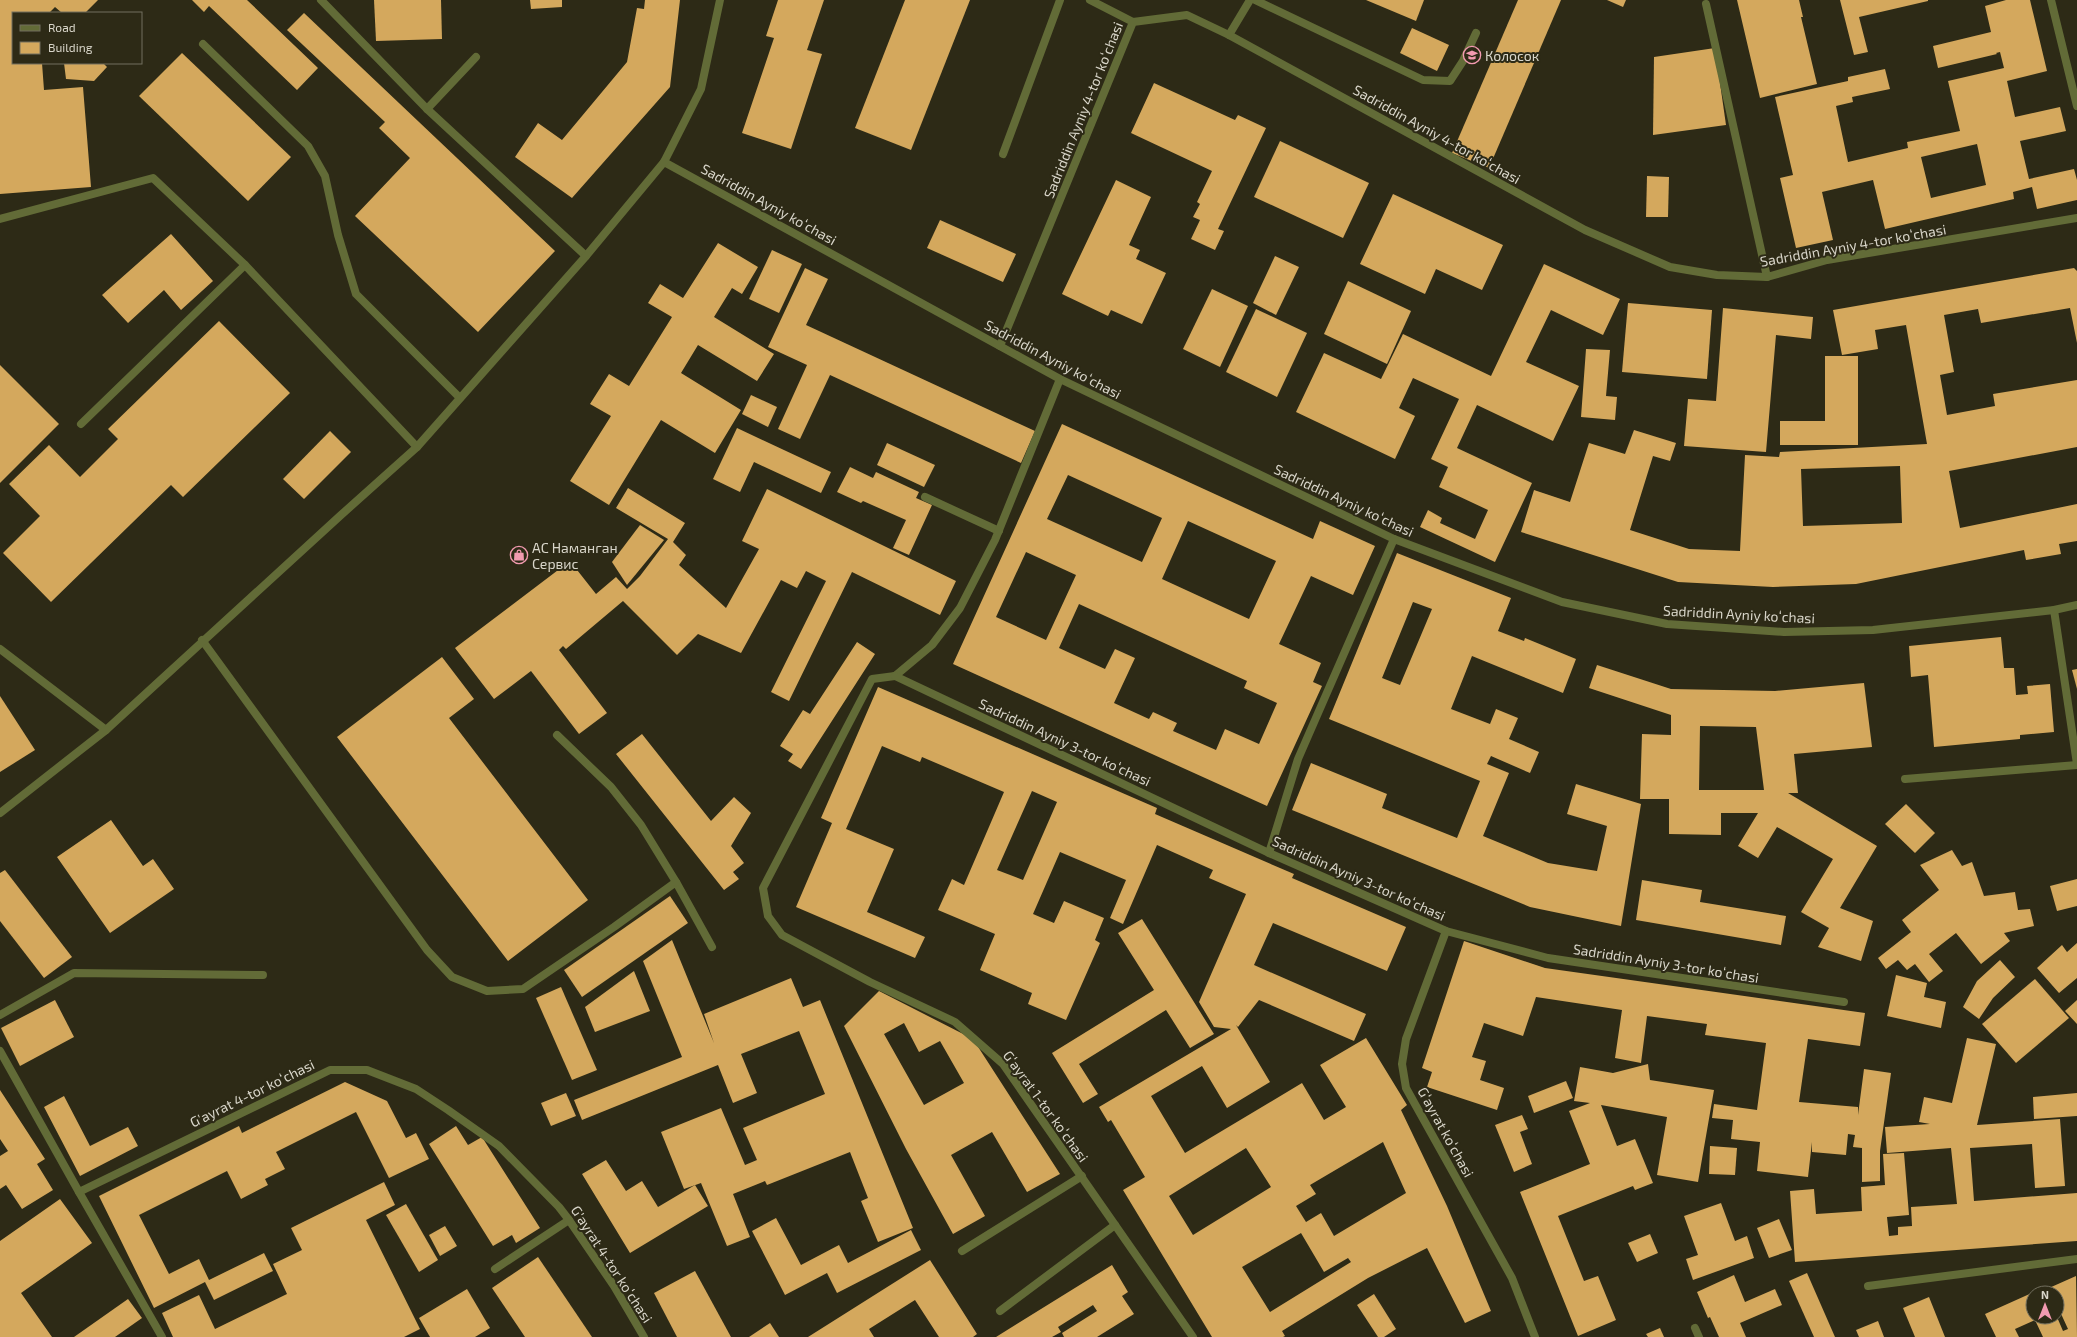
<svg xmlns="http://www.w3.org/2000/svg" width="2077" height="1337" viewBox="0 0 2077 1337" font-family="'Exo 2',sans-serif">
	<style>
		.building { fill: #d4a85d; fill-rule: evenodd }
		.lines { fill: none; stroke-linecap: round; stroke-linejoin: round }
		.service { stroke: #626b37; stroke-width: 8 }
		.minor { stroke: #626b37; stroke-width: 8 }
		.tertiary { stroke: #626b37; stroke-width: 8 }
		.labels { text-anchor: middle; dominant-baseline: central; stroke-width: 4; stroke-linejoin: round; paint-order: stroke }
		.poi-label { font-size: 14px; fill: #d9d6ca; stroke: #2d2a16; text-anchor: start }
		.street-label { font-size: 14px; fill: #d9d6ca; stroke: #2d2a16 }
	</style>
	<rect width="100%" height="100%" fill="#2d2a16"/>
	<!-- building -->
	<g class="building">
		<path d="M0 0H98L85 13H62L55 7 49 13H13V63H42L44 90 83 87 91 187 0 194Z"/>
		<path d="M192 0H247L318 68 297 90 209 6 204 12Z"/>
		<path d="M374 0H441L442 39 376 41Z"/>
		<path d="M530 0H562V7L531 9Z"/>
		<path d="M645 0H680L670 87 572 198 515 157 538 123 562 140 627 62 637 8 644 9Z"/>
		<path d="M778 0H824L807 50 822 54 791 149 742 133 774 38 766 36Z"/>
		<path d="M905 0H970L911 150 855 128Z"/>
		<path d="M1366 0H1424L1416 21Z"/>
		<path d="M1518 0H1561L1489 168 1452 153Z"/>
		<path d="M1607 0H1626L1623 7Z"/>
		<path d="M1737 0H1799L1803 17H1801L1817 84 1760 98Z"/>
		<path d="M1840 0H1928V1L1859 17 1868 52 1854 55Z"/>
		<path d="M2006 0H2030L2047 71 2007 81 2015 117 2060 107 2066 131 2020 141 2029 179 2074 169 2077 180V200L2037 209 2032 187 2013 192 2014 199 1885 229 1873 180 1822 192 1833 240 1796 248 1780 178 1793 175 1775 97 1848 81V77L1885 69 1890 89 1852 97 1853 102 1836 106 1848 162 1908 148 1907 142 1960 131 1948 81 2004 68 2000 52 1996 53 1997 54 1938 68 1933 46 1991 32 1985 6ZM1977 144 1986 185 1931 198 1921 157Z"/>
		<path d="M304 13 555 251 478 332 355 216 410 158 379 128 385 122 287 30Z"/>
		<path d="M1412 28 1449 45 1437 71 1400 53Z"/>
		<path d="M1715 48 1726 125 1653 135 1654 57Z"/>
		<path d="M182 53 291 157 248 201 139 96Z"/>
		<path d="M64 63H103L107 67 94 81 66 79Z"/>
		<path d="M1154 83 1235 120 1238 115 1266 128 1218 229 1224 231 1215 250 1191 239 1200 220 1193 217 1200 204 1197 202 1212 171 1131 133Z"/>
		<path d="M1280 141 1369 183 1343 238 1254 197Z"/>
		<path d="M1647 176 1669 177 1668 217H1646Z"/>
		<path d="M1116 180 1151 197 1129 245 1140 250 1136 259 1166 273 1142 324 1111 310 1108 316 1062 294Z"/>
		<path d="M1393 194 1503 245 1482 290 1436 269 1425 294 1360 264Z"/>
		<path d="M940 220 1016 254 1003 282 927 248Z"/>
		<path d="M171 234 213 281 181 310 164 290 128 323 102 295Z"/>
		<path d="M718 243 758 267 742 294 732 288 714 317 774 354 757 381 698 345 681 373 741 410 715 453 661 420 609 505 570 481 611 416 590 404 609 374 629 386 672 317 648 303 660 284 683 298Z"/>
		<path d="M772 250 802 264 779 313 749 299Z"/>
		<path d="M1275 256 1299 267 1276 315 1253 303Z"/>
		<path d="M1544 264 1620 299 1603 335 1551 310 1526 362 1579 386 1553 441 1477 405 1457 448 1532 483 1495 562 1420 527 1428 510 1442 518 1440 523 1475 539 1488 510 1439 487 1448 467 1431 459 1459 399 1413 378 1399 408 1415 416 1395 459 1296 412 1324 353 1381 379 1403 334 1491 376Z"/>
		<path d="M805 268 828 279 806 325 1035 431 1021 463 830 375 800 439 778 429 807 365 768 347Z"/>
		<path d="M2074 268 2077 271V343L2070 308 1981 323 1978 309 1944 315 1954 372 1940 375 1947 415 1995 406 1993 394 2077 380V447L1949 471 1960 528 2077 504V541L2059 544 2061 554 2026 560 2024 550 1856 584 1773 587 1678 582 1521 532 1534 490 1570 502 1589 443 1625 454 1634 430 1676 443 1670 461 1653 456 1630 530 1689 549 1740 551 1745 455 1779 457 1780 452 1927 444 1906 325 1875 330 1878 349 1842 355 1833 310ZM1900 466 1902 523 1803 526 1801 469Z"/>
		<path d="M1348 281 1411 311 1387 364 1324 334Z"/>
		<path d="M1212 289 1248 306 1220 367 1183 349Z"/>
		<path d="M1628 303 1712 310 1707 379 1622 372Z"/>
		<path d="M1723 308 1813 317 1811 339 1776 335 1766 452 1684 446 1688 399 1716 401Z"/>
		<path d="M1256 309 1307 333 1277 397 1226 372Z"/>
		<path d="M219 321 290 393 183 497 171 485 51 602 3 553 40 516 9 484 49 445 80 477 118 439 108 429Z"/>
		<path d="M1586 349 1610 350 1606 396 1617 397 1615 420 1581 417Z"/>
		<path d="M1825 356H1858V445H1780V421H1825Z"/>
		<path d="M0 365 59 424 0 483Z"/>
		<path d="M751 395 777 407 768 427 742 414Z"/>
		<path d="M1062 424 1313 539 1320 521 1375 546 1353 595 1311 576 1279 644 1321 663 1313 682 1322 686 1267 806 953 664ZM1068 475 1162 518 1142 562 1047 519ZM1188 521 1276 561 1249 619 1162 579ZM1026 552 1076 575 1046 640 996 617ZM1079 604 1247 681 1244 688 1277 703 1259 744 1225 729 1216 750 1173 731 1177 723 1153 712 1149 719 1114 703 1135 658 1115 649 1105 669 1059 648Z"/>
		<path d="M737 428 831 472 821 493 754 462 740 492 713 479Z"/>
		<path d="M330 431 351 452 304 499 283 479Z"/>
		<path d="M887 443 935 465 924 487 877 465Z"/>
		<path d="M850 467 873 478 876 472 919 492 916 498 932 505 909 555 893 548 906 520 863 501 861 503 837 492Z"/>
		<path d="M628 488 685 523 673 542 686 555 679 565 726 608 759 549 742 541 767 489 956 581 940 615 852 572 789 701 771 692 826 581 806 571 797 588 781 580 741 653 698 634 677 655 623 601 566 649 563 646 559 650 607 713 579 734 531 671 494 699 455 648 570 561 596 594 616 577 627 589 640 576 668 539 616 508Z"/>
		<path d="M640 525 664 540 627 585 612 562Z"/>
		<path d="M1397 553 1511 598 1498 631 1524 641 1525 638 1576 659 1563 693 1472 656 1451 709 1490 724 1496 709 1518 718 1509 739 1539 752 1530 773 1491 756 1487 764 1509 773 1483 836 1548 863 1597 871 1607 826 1567 814 1576 784 1641 804 1621 926 1530 907 1292 810 1311 763 1387 794 1382 808 1457 838 1480 781 1329 719ZM1413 602 1432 609 1400 685 1382 678Z"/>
		<path d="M2001 637 2004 668H2014L2016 695 2028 694 2027 686 2050 684 2054 732 2020 735V739L1934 747 1928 675 1911 677 1909 646Z"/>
		<path d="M857 642 875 654 801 769 788 761 793 754 780 746 803 710 810 714Z"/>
		<path d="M442 657 474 699 449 718 588 900 508 961 337 737Z"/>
		<path d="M1597 665 1671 689 1775 691 1864 683 1872 747 1794 754 1798 793H1788L1877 846 1840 908 1873 921 1861 961 1818 947 1829 928 1801 912 1833 859 1777 827 1758 858 1738 846 1758 813H1721V835L1669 834V799H1640L1642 734 1671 735V715L1589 688ZM1700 726 1756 727 1764 790H1699Z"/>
		<path d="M2077 669V689L2072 670Z"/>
		<path d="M878 687 1157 808 1155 814 1294 874 1292 878 1406 927 1387 971 1273 923 1254 965 1366 1014 1354 1041 1259 1000 1238 1027 1236 1025 1270 1082 1227 1108 1202 1066 1151 1096 1185 1153 1302 1083 1324 1120 1346 1107 1320 1065 1366 1038 1407 1105 1401 1110 1447 1206 1491 1311 1465 1323 1427 1248 1368 1278 1282 1331 1285 1336 1283 1337H1212L1123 1190 1145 1177 1111 1120 1108 1122 1099 1107 1231 1029 1214 1027 1199 1002 1246 894 1209 878 1213 870 1157 845 1123 924 1110 918 1126 880 1060 852 1033 914 1054 923 1064 901 1104 918 1095 940 1100 943 1066 1020 1028 1004 1032 993 980 970 995 934 938 910 952 879 964 885 1004 792 922 757 920 762 882 746 846 829 894 849 867 912 925 937 915 958 796 907 832 823 821 818ZM1032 791 1057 802 1023 880 997 870ZM1383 1142 1406 1193 1334 1236 1321 1213 1306 1222 1296 1206 1316 1194 1310 1185ZM1246 1148 1271 1187 1193 1235 1169 1196ZM1301 1233 1324 1272 1348 1258 1351 1262 1270 1312 1242 1267Z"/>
		<path d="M0 696 35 750 0 772Z"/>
		<path d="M642 734 711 821 734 797 751 813 731 846 744 863 733 872 739 879 724 890 616 754Z"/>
		<path d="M1906 804 1935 833 1915 853 1885 824Z"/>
		<path d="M111 820 143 866 153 859 174 889 110 933 57 857Z"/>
		<path d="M1952 850 1962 866 1972 862 1984 896 2015 892 2018 910 2030 909 2034 926 2004 933 2010 941 1981 964 1956 933 1929 954 1943 971 1929 982 1915 964 1907 970 1898 960 1886 969 1878 958 1911 932 1902 920 1939 890 1920 865Z"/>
		<path d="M5 870 72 957 44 978 0 921V873Z"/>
		<path d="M2077 879V906L2057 911 2050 886Z"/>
		<path d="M1642 880 1702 890 1700 902 1786 916 1781 945 1636 920Z"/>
		<path d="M670 896 688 923 582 997 564 970Z"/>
		<path d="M1142 919 1214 1034 1190 1048 1166 1010 1079 1064 1098 1094 1083 1103 1052 1053 1154 990 1118 933Z"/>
		<path d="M672 940 714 1043 704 1014 791 978 803 1007 820 1000 913 1228 878 1242 861 1201 868 1198 850 1152 767 1185 765 1181 733 1194 750 1237 727 1246 701 1183 684 1189 661 1132 721 1108 745 1165 757 1160 743 1128 825 1094 799 1031 741 1054 757 1093 733 1103 718 1065 582 1120 574 1100 682 1057 643 961Z"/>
		<path d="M1464 941 1545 968 1865 1013 1860 1046 1808 1039 1799 1102 1858 1107V1115L1864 1069 1891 1073 1880 1151V1181L1862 1182V1148L1853 1147 1855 1135 1848 1134 1846 1155 1812 1152V1142L1808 1177 1757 1171 1760 1142 1731 1139 1733 1120 1712 1118 1714 1104 1757 1110 1766 1043 1705 1035 1707 1024 1647 1016 1641 1063 1615 1058 1622 1010 1536 997 1523 1036 1484 1023 1472 1057 1486 1061 1480 1080 1504 1088 1497 1110 1427 1087 1432 1072 1422 1068Z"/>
		<path d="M2077 943V978L2059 993 2037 968 2062 945 2067 952Z"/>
		<path d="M2000 960 2015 977 1993 998 1979 1019 1963 1007 1977 981Z"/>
		<path d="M634 971 650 1011 595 1032 585 1007Z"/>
		<path d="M1896 975 1927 983 1924 997 1946 1002 1941 1028 1887 1016Z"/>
		<path d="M2035 979 2069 1018 2016 1063 1982 1024Z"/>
		<path d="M561 987 597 1070 572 1080 536 998Z"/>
		<path d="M879 991 973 1039 1060 1174 1027 1192 992 1132 951 1155 985 1216 953 1234 906 1149 844 1026ZM904 1023 919 1052 940 1041 964 1083 924 1105 884 1034Z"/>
		<path d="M55 1000 74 1037 20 1066 1 1028Z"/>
		<path d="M2077 1000V1024L2065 1011Z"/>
		<path d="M1967 1038 1996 1044 1977 1125 2060 1119 2065 1186 2035 1188 2032 1144 1970 1148 1974 1201 2077 1193V1241L1795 1262 1790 1191 1814 1189 1816 1214 1862 1211 1861 1187 1885 1185 1883 1154 1904 1153 1909 1215 1887 1217 1889 1236 1898 1235V1227L1912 1226 1911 1207 1957 1204 1951 1148 1887 1153 1885 1127 1930 1124 1919 1122 1924 1097 1952 1103Z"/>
		<path d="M1648 1064 1650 1080 1714 1090 1698 1182 1657 1175 1667 1117 1601 1105 1617 1146 1635 1139 1653 1183 1635 1190 1633 1186 1558 1216 1584 1281 1598 1276 1616 1320 1578 1336 1520 1192 1590 1164 1569 1111 1590 1103 1574 1101 1580 1067 1613 1073Z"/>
		<path d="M1566 1081 1573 1098 1534 1113 1528 1096Z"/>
		<path d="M345 1082 387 1101 406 1138 416 1133 429 1159 389 1178 356 1112 276 1152 285 1169 265 1179 268 1185 241 1199 227 1171 139 1215 169 1274 199 1259 209 1280 264 1253 273 1271 214 1300 205 1282 154 1308 99 1196 239 1126 242 1133Z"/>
		<path d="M0 1090 45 1159 37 1164 53 1190 22 1209 6 1185 0 1189V1156L8 1151 0 1139Z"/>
		<path d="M566 1093 576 1116 551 1126 541 1103Z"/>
		<path d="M2077 1093V1116L2034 1119 2033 1097Z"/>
		<path d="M64 1096 90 1146 128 1127 138 1146 80 1176 44 1107Z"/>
		<path d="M1522 1115 1528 1129 1520 1132 1532 1164 1514 1172 1495 1125Z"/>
		<path d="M456 1126 468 1145 482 1137 540 1228 516 1243 512 1235 493 1246 429 1144Z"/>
		<path d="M1710 1146 1737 1148 1735 1175 1709 1174Z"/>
		<path d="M606 1160 626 1191 642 1181 658 1207 695 1185 708 1206 630 1253 582 1174Z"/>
		<path d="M384 1182 395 1205 366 1220 420 1329 404 1337H173L162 1313 199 1295 215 1329 287 1294 273 1264 302 1250 291 1228Z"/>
		<path d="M60 1199 92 1243 21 1293 52 1337H0V1241Z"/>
		<path d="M1721 1203 1735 1241 1747 1236 1754 1258 1693 1280 1686 1259 1698 1255 1684 1216Z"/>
		<path d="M406 1204 438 1260 419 1272 386 1215Z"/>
		<path d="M776 1218 801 1265 839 1245 848 1263 911 1230 921 1250 837 1293 827 1273 785 1295 752 1231Z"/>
		<path d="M1779 1219 1792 1250 1769 1258 1757 1228Z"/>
		<path d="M445 1226 457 1246 440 1256 429 1235Z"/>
		<path d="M1650 1234 1658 1253 1637 1262 1628 1243Z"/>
		<path d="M538 1257 592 1337H525L492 1288Z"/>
		<path d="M930 1260 977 1334 973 1337H939L915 1300 869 1329 874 1337H808Z"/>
		<path d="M1112 1265 1128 1292 1122 1296 1134 1314 1097 1337H1064L1062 1333 1097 1311 1093 1305 1058 1327 1061 1332 1052 1337H996Z"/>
		<path d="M695 1271 731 1337H677L654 1293Z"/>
		<path d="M1807 1273 1835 1337H1814L1789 1281Z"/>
		<path d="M1734 1275 1745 1302 1775 1289 1782 1305 1740 1323 1746 1337H1719L1710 1317 1708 1318 1697 1292Z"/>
		<path d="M2076 1276 2077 1337H2043L2035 1320 2015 1329 2019 1337H1996L1985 1314 2043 1288 2046 1293H2033V1317H2057L2063 1331 2068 1329 2057 1305V1293H2052L2049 1288Z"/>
		<path d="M467 1289 490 1328 475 1337H430L419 1318Z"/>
		<path d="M1374 1294 1396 1329 1384 1337H1378L1357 1305Z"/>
		<path d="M1929 1297 1945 1337H1915L1903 1308Z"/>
		<path d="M128 1299 142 1318 115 1337H74Z"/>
		<path d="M1878 1321 1884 1337H1859L1856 1330Z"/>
		<path d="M770 1323 779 1337H749Z"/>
		<path d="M1660 1328 1664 1337H1648L1646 1334Z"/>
	</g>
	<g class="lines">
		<!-- service -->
		<g class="service">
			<path d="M321 0 427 109 586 256"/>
			<path d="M1090 0 1133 22"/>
			<path d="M1255 0 1423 80 1450 81 1463 61 1476 33"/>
			<path d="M2051 0 2077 106"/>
			<path d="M1706 4 1767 277"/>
			<path d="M1229 35 1250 0"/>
			<path d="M203 44 308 146 325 176 338 235 356 294 460 398"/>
			<path d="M427 109 476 57"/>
			<path d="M1003 154 1060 0"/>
			<path d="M0 219 153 178 245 265 417 447"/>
			<path d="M1000 346 1133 22 1187 15 1229 35 1585 230 1670 267 1717 275 1767 277 1827 260 2077 218"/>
			<path d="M81 424 245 265"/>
			<path d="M925 497 999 531"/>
			<path d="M2054 610 2077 764"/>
			<path d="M1905 779 2077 765"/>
			<path d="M0 1015 74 973 263 975"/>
			<path d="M962 1251 1082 1176"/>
			<path d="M495 1269 569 1220"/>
			<path d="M1000 1311 1115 1225"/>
		</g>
		<!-- minor -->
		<g class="minor">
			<path d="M664 162 1060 379 1394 539 1562 602 1667 624 1784 632 1873 630 2054 610 2077 605"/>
			<path d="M1060 379 995 540 960 608 932 645 895 676 872 679 763 888 768 916 782 935 870 982 955 1022 1003 1064 1193 1337"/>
			<path d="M202 640 427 950 452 977 487 991 523 989 614 927 676 882 712 947"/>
			<path d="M0 649 106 730"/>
			<path d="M895 676 1269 853 1446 931 1548 958 1844 1002"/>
			<path d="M557 735 611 787 641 825 676 882"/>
			<path d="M1269 853 1298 759 1394 539"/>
			<path d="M1446 931 1406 1039 1402 1064 1406 1088 1512 1278 1535 1337"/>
			<path d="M0 1051 79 1192 330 1070H367L416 1089 448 1110 499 1146 559 1207 569 1220 614 1286 644 1337"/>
			<path d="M79 1192 162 1337"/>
			<path d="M1868 1286 2077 1259"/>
			<path d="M1695 1328 1699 1337"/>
		</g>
		<!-- tertiary -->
		<path class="tertiary" d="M0 813 106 730 341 515 417 447 586 256 664 162 701 89 720 0"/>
	</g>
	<!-- icons -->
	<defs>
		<symbol id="school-ring" viewBox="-11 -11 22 22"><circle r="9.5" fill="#2d2a16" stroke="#f29ab0" stroke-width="1.5"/><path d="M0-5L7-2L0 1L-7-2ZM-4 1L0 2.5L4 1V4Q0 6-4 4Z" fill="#f29ab0"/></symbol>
		<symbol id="shop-ring" viewBox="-11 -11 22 22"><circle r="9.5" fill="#2d2a16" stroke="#f29ab0" stroke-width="1.5"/><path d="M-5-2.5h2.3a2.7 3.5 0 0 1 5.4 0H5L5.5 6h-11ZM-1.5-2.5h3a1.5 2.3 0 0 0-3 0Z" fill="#f29ab0"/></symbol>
	</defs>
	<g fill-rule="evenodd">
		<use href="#school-ring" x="1462" y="45" width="20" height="20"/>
		<use href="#shop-ring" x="509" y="545" width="20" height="20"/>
	</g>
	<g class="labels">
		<!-- poi labels -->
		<g class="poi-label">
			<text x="1485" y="55">Колосок</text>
			<text x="532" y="547">АС Наманган<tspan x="532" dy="16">Сервис</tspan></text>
		</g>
		<!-- street labels -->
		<g class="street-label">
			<text transform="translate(1083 110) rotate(-68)">Sadriddin Ayniy 4-tor koʻchasi</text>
			<text transform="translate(1437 134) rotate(29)">Sadriddin Ayniy 4-tor koʻchasi</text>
			<text transform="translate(769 204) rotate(29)">Sadriddin Ayniy koʻchasi</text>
			<text transform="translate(1853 245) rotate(-10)">Sadriddin Ayniy 4-tor koʻchasi</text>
			<text transform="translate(1053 359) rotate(28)">Sadriddin Ayniy koʻchasi</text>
			<text transform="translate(1344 500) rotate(25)">Sadriddin Ayniy koʻchasi</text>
			<text transform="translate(1739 614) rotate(3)">Sadriddin Ayniy koʻchasi</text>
			<text transform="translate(1065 742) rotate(25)">Sadriddin Ayniy 3-tor koʻchasi</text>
			<text transform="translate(1359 878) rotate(24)">Sadriddin Ayniy 3-tor koʻchasi</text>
			<text transform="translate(1666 963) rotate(9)">Sadriddin Ayniy 3-tor koʻchasi</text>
			<text transform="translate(252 1093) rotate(-26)">G'ayrat 4-tor koʻchasi</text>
			<text transform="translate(1046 1106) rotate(54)">Gʻayrat 1-tor koʻchasi</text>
			<text transform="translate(1446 1132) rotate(61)">Gʻayrat koʻchasi</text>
			<text transform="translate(612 1264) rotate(57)">G'ayrat 4-tor koʻchasi</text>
		</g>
	</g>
	<!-- legend -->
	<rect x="12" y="12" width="130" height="52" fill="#2d2a16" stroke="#726f5e"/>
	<rect x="20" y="25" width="20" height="6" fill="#626b37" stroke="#726f5e"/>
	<text x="48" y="32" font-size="12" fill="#d9d6ca">Road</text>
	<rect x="20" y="42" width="20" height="12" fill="#d4a85d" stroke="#726f5e"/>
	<text x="48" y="52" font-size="12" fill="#d9d6ca">Building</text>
	<!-- north arrow -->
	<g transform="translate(2045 1305)"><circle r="19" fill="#2d2a16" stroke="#726f5e"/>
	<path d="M0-3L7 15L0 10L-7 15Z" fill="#f29ab0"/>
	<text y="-6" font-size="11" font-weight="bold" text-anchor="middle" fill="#d9d6ca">N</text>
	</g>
</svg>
